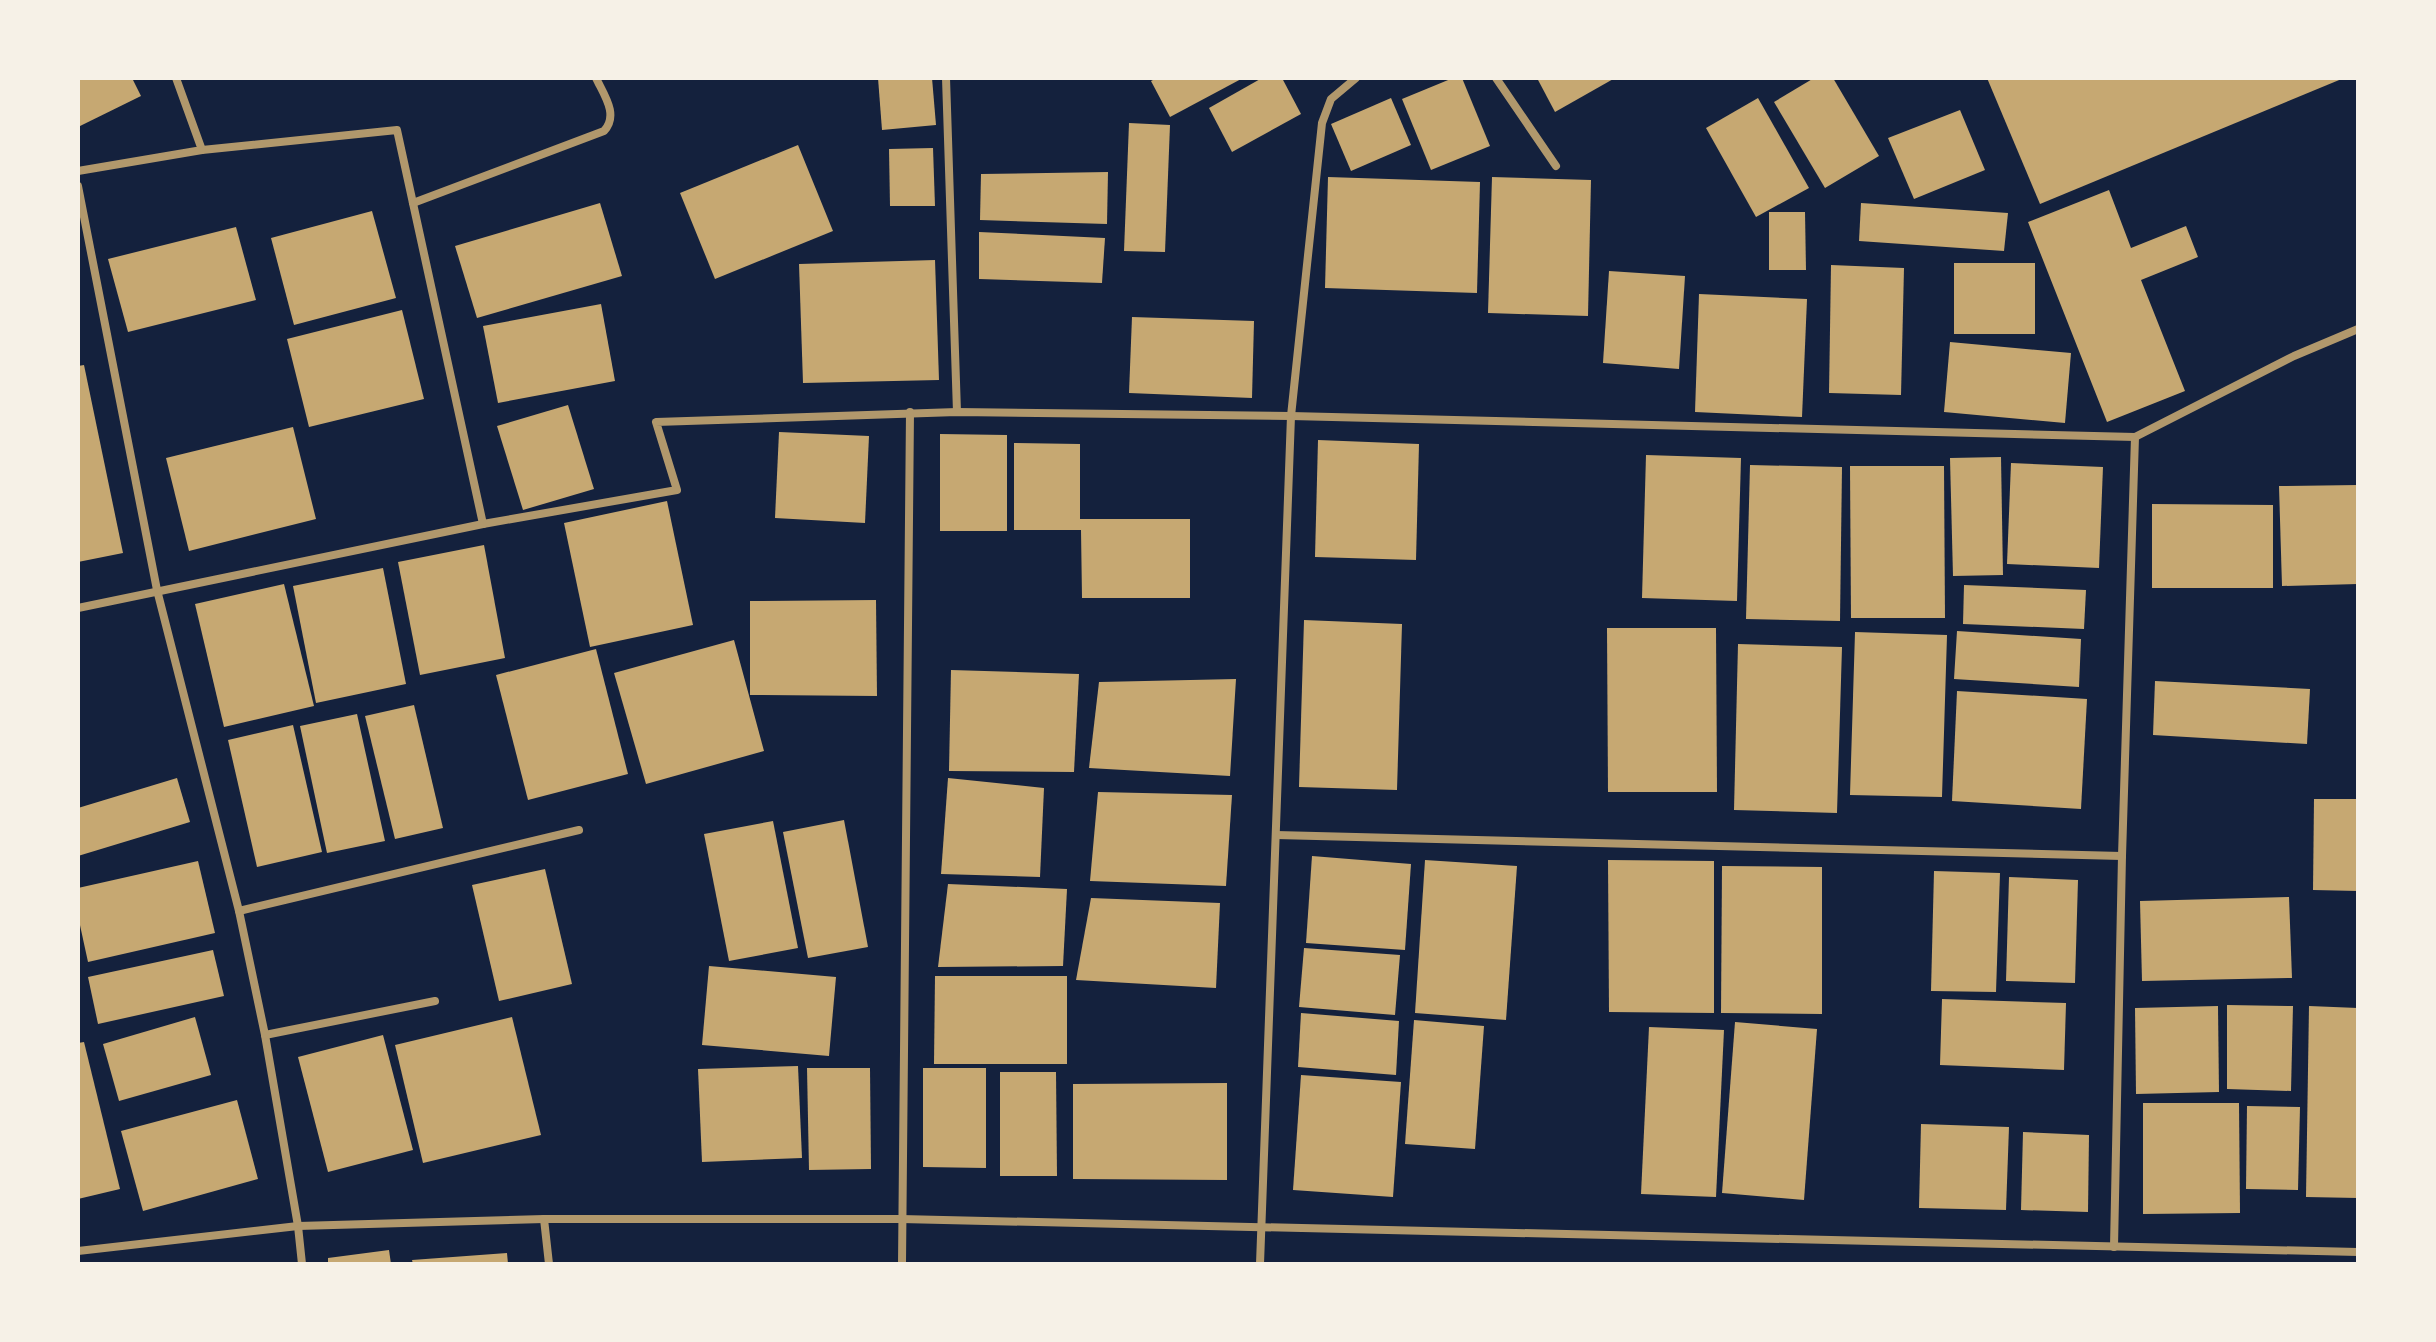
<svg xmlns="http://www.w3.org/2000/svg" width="2436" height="1342" viewBox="0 0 2436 1342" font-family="'Sofia Sans Condensed',sans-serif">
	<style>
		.building { fill: #c6a872 }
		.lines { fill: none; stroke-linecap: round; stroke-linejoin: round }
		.minor { stroke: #b1986c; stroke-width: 8 }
	</style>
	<rect width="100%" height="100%" fill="#14213d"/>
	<!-- building -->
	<g class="building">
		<path d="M78 78H132L141 96 78 127Z"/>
		<path d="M878 78H932L936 125 882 130Z"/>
		<path d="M1157 78H1243L1170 117 1151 81Z"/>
		<path d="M1262 78H1282L1301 114 1232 152 1209 108Z"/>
		<path d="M1453 78H1462L1490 146 1431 170 1402 99Z"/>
		<path d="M1537 78H1615L1555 112Z"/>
		<path d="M1814 78H1833L1879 156 1825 188 1774 102Z"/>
		<path d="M1987 78H2344L2040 204Z"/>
		<path d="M1391 98 1411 145 1351 171 1331 124Z"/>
		<path d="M1758 98 1809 188 1756 217 1706 128Z"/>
		<path d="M1960 110 1985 170 1914 199 1888 138Z"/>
		<path d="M1129 123 1170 125 1165 252 1124 251Z"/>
		<path d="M798 145 833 231 715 279 680 193Z"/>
		<path d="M933 148 935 206H890L889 149Z"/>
		<path d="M1108 172 1107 224 980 220 981 174Z"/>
		<path d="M1328 177 1480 182 1477 293 1325 288Z"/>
		<path d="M1492 177 1591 180 1588 316 1488 313Z"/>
		<path d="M2109 190 2131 248 2186 226 2198 257 2141 280 2185 391 2107 422 2028 222Z"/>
		<path d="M600 203 622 276 477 318 455 246Z"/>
		<path d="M1861 203 2008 213 2004 251 1859 241Z"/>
		<path d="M372 211 396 298 294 325 271 238Z"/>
		<path d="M1769 212H1805L1806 270H1769Z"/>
		<path d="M236 227 256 300 128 332 108 259Z"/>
		<path d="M979 232 1105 238 1102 283 979 279Z"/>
		<path d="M935 260 939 380 803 383 799 264Z"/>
		<rect x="1954" y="263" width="81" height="71"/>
		<path d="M1831 265 1904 268 1901 395 1829 393Z"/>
		<path d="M1609 271 1685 276 1679 369 1603 363Z"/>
		<path d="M1699 294 1807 299 1802 417 1695 412Z"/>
		<path d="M601 304 615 381 498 403 483 326Z"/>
		<path d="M402 310 424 399 309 427 287 339Z"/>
		<path d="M1132 317 1254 321 1252 398 1129 393Z"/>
		<path d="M1950 342 2071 353 2065 423 1944 412Z"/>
		<path d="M84 365 123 553 78 562V366Z"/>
		<path d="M568 405 594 489 523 510 497 426Z"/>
		<path d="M293 427 316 519 189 551 166 458Z"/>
		<path d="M779 432 869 436 865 523 775 518Z"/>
		<path d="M940 434 1007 435V531H940Z"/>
		<path d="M1318 440 1419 444 1416 560 1315 557Z"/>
		<path d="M1014 443 1080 444V519H1190V598H1082L1081 530H1014Z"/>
		<path d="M1646 455 1741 458 1737 601 1642 598Z"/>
		<path d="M2001 457 2003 575 1953 576 1950 458Z"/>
		<path d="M2011 463 2103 467 2099 568 2007 564Z"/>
		<path d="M1750 465 1842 467 1840 621 1746 619Z"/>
		<path d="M1850 466H1944L1945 618H1851Z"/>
		<path d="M2358 485V584L2282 586 2279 486Z"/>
		<path d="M667 501 693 625 590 647 564 523Z"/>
		<path d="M2152 504 2273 505V588H2152Z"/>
		<path d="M484 545 505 658 420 675 398 562Z"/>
		<path d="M383 568 406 684 316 703 293 586Z"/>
		<path d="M284 584 314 706 224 727 195 604Z"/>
		<path d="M1964 585 2086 590 2084 629 1963 624Z"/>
		<path d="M876 600 877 696 750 695V601Z"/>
		<path d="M1304 620 1402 624 1397 790 1299 787Z"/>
		<path d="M1607 628H1716L1717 792H1608Z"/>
		<path d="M1957 631 2081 639 2079 687 1954 679Z"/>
		<path d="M1855 632 1947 635 1942 797 1850 795Z"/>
		<path d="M734 640 764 751 646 784 614 673Z"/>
		<path d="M1738 644 1842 647 1837 813 1734 810Z"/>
		<path d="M596 649 628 774 528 800 496 675Z"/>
		<path d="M951 670 1079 674 1074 772 949 771Z"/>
		<path d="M1236 679 1230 776 1089 768 1099 682Z"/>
		<path d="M2155 681 2310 689 2307 744 2153 735Z"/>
		<path d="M1957 691 2087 699 2081 809 1952 801Z"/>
		<path d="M414 705 443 828 395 839 365 716Z"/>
		<path d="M357 714 385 841 327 853 300 726Z"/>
		<path d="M293 725 322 852 257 867 228 740Z"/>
		<path d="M177 778 190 822 78 856V808Z"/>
		<path d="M948 778 1044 788 1040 877 941 874Z"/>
		<path d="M1098 792 1232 795 1226 886 1090 881Z"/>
		<path d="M2314 799H2358V891L2313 890Z"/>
		<path d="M844 820 868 947 808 958 783 832Z"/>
		<path d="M773 821 798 948 729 961 704 834Z"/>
		<path d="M1312 856 1411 864 1405 950 1306 943Z"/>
		<path d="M1425 860 1517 866 1506 1020 1415 1013Z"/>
		<path d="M1608 860 1714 861V1013L1609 1012Z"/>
		<path d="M198 861 215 933 88 962 78 916V888Z"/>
		<path d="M1722 866 1822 867V1014L1721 1013Z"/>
		<path d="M545 869 572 984 499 1001 472 885Z"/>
		<path d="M1934 871 2000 873 1996 992 1931 991Z"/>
		<path d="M2009 877 2078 880 2075 983 2006 981Z"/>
		<path d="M948 884 1067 889 1063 966 938 967Z"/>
		<path d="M2289 897 2292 978 2142 981 2140 901Z"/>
		<path d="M1091 898 1220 903 1216 988 1076 980Z"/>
		<path d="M1304 948 1400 955 1395 1015 1299 1007Z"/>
		<path d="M213 950 224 996 98 1024 88 977Z"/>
		<path d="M709 966 836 977 829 1056 702 1045Z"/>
		<path d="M935 976H1067V1064H934Z"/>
		<path d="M1942 999 2066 1003 2064 1070 1940 1065Z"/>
		<path d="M2227 1005 2293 1006 2291 1091 2227 1089Z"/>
		<path d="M2218 1006 2219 1092 2136 1094 2135 1008Z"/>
		<path d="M2309 1006 2358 1008V1198L2306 1197Z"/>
		<path d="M1301 1013 1399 1021 1396 1075 1298 1067Z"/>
		<path d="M195 1017 211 1075 119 1101 103 1044Z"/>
		<path d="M512 1017 541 1135 423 1163 395 1045Z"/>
		<path d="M1414 1020 1484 1026 1475 1149 1405 1144Z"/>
		<path d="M1735 1022 1817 1029 1804 1200 1722 1193Z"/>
		<path d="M1649 1027 1724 1030 1716 1197 1641 1194Z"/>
		<path d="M383 1035 413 1150 328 1172 298 1057Z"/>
		<path d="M84 1042 120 1189 78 1199V1043Z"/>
		<path d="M798 1066 802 1158 702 1162 698 1069Z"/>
		<path d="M807 1068H870L871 1169 809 1170Z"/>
		<path d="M923 1068H986V1168L923 1167Z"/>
		<path d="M1000 1072H1056L1057 1176H1000Z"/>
		<path d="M1301 1075 1401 1082 1393 1197 1293 1190Z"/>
		<path d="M1227 1083V1180L1073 1179V1084Z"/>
		<path d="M237 1100 258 1179 143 1211 121 1131Z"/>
		<path d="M2143 1103H2239L2240 1213 2143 1214Z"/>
		<path d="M2247 1106 2300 1107 2298 1190 2246 1189Z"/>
		<path d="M1921 1124 2009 1127 2006 1210 1919 1208Z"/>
		<path d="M2023 1132 2089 1135 2088 1212 2021 1210Z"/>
		<path d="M389 1250 391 1264H328V1258Z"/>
		<path d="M507 1253 508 1264H413L412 1260Z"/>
	</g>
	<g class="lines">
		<!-- minor -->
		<g class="minor">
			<path d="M946 78 957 412"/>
			<path d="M1496 78 1556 166"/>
			<path d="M202 150 397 130 483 524"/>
			<path d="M78 171 202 150 176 78"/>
			<path d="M78 186 157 590 239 911 265 1035 298 1226 302 1264"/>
			<path d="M413 203 604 131C619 115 604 95 596 78"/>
			<path d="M78 608 483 524 677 490 656 422 957 412 1291 416 2135 437 2294 356 2358 329"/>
			<path d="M1276 835 2122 856"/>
			<path d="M239 911 579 830"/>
			<path d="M265 1035 435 1001"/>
			<path d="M544 1219 549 1264"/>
			<path d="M2114 1247 2122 856 2135 437"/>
			<path d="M78 1251 298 1226 544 1219H901L2358 1252"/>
			<path d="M902 1264 910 412"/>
			<path d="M1260 1264 1291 416 1322 123 1331 99 1356 78"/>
		</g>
	</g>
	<!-- border -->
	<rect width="2436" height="1342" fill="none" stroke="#f6f1e7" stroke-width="160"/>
</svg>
